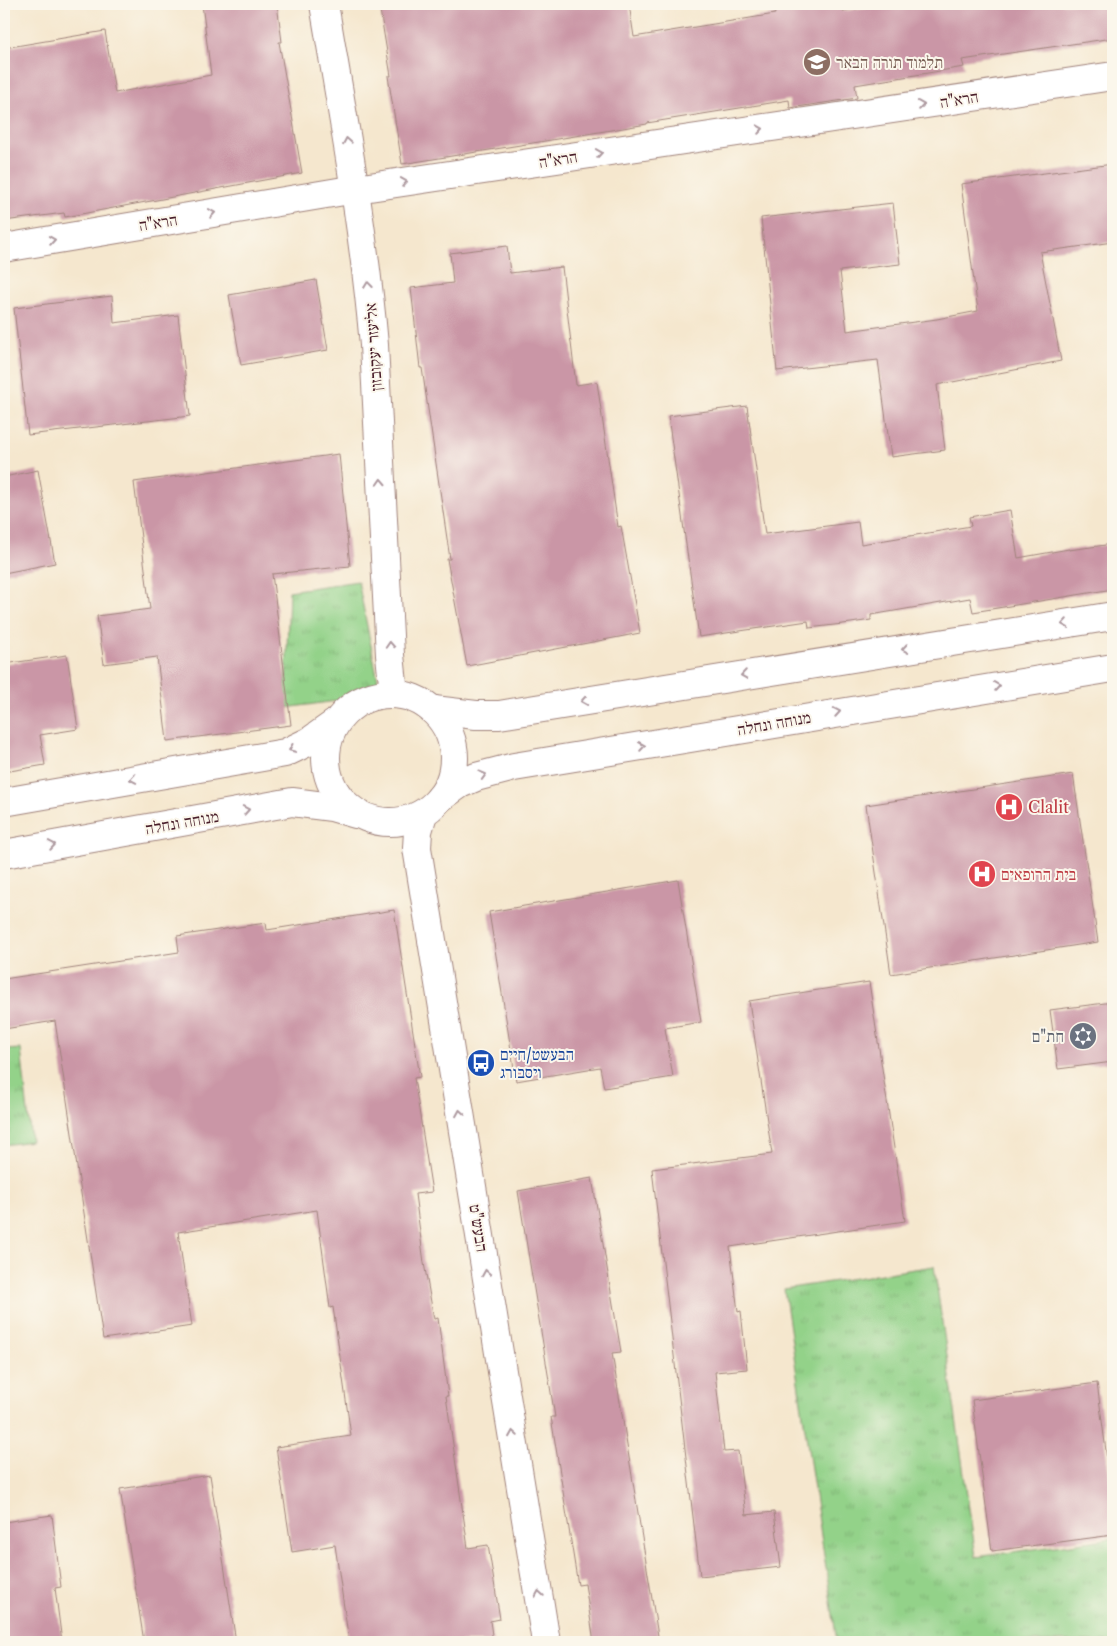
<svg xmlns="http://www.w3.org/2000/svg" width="1117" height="1646" viewBox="0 0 1117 1646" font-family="'Libre Caslon Text','Frank Ruhl Libre',serif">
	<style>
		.park { fill: url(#park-tufts); stroke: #6e785a }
		.building { fill: #ca96a6 }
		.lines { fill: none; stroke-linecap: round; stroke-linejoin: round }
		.minor-casing { stroke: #a0837c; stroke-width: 30 }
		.minor { stroke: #fff; stroke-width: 28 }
		.oneway { stroke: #ae9aa0 }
		.labels { text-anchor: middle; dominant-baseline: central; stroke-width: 4; stroke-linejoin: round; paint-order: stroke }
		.education-label { font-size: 16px; fill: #785e54; stroke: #fbf7ec; text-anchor: start }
		.street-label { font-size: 16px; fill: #4a1f2b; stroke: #fbf7ec }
		.health-label { font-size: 16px; fill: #be3a42; stroke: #fbf7ec; text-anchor: start }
		.worship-label { font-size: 16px; fill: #5b616d; stroke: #fbf7ec; text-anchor: end }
		.transit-label { font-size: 16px; fill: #164399; stroke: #fbf7ec; text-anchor: start }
	</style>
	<defs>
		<pattern id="park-tufts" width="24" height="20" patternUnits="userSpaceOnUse" patternTransform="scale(1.25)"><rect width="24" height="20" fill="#93d289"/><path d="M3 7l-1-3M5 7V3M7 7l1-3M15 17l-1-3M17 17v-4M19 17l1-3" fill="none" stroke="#80b476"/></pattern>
	</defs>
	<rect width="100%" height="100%" fill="#fbf7ec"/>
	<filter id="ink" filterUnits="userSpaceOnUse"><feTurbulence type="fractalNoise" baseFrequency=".02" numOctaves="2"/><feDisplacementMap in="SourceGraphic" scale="10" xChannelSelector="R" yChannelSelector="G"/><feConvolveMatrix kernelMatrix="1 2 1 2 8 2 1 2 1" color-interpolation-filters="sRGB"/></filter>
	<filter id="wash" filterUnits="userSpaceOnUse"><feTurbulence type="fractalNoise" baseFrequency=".0096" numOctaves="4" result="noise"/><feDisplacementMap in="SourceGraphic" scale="20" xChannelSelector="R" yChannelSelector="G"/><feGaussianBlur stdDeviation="1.12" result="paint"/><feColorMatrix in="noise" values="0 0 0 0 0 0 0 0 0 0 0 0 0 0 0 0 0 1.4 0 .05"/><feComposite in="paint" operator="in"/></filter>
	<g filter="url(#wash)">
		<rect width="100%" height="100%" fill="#f5e7ce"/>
		<!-- park -->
		<g class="park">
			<path d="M358 581 381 695 285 708 289 591Z"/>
			<path d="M21 1049 31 1141 4 1145V1050Z"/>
			<path d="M934 1266 976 1557 1113 1538V1642H837L784 1289Z"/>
		</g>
		<g id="blocks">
			<!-- building -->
			<g class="building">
				<path d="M202 4H277L282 42H279L302 173 65 217 64 213 4 221V48L105 31 115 93 211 75Z"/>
				<path d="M379 4H629L634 37 775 14 773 4H841L843 11 888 4H1113V38L962 60 964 67 855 85 857 98 790 108 789 100 647 123V124L539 142 402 164 388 76H391Z"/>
				<path d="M1113 164V242L1040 252 1061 361 937 385 945 450 891 457 878 360 777 371 761 218 893 203 900 264 840 271 847 331 937 319 978 311 961 184Z"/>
				<path d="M507 246 510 273 562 267 576 385 597 382 618 527 621 526 640 633 467 666 447 559H450L422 368H420L411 288 453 283 450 253Z"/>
				<path d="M316 280 328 350 241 365 229 295Z"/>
				<path d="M112 296 114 323 178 315 190 416 28 435 14 308Z"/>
				<path d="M747 406 765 534 858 522 861 544 971 526 969 517 1010 510 1018 558 1069 549V550L1113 544V589L973 612 970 598 871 615V620L851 623 809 628 808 621 699 637 668 416Z"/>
				<path d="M339 454 350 566 272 574 291 725 167 741 157 657 104 664 97 616 150 609 134 482Z"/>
				<path d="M38 470 55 563 4 573V477Z"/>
				<path d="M67 655 78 729 40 735 45 765 4 772V664Z"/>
				<path d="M1073 774 1098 942 891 974 866 805Z"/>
				<path d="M678 880 701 1022 665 1028 673 1077 604 1088 600 1067 516 1081 489 912Z"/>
				<path d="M394 910 420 1077 414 1078 432 1192 415 1194 424 1263 434 1319 438 1318 448 1396H446L468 1548 488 1545 500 1619 490 1621 493 1642H349L335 1545 292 1552 276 1447 351 1436 333 1307 330 1308 317 1210 178 1232 192 1326 103 1339 55 1021 4 1029V979L179 952 177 936 266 923 267 930Z"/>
				<path d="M869 982 905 1221 730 1247 738 1312 741 1311 747 1369 715 1372 724 1452 738 1451 746 1515 774 1512 781 1567 700 1576 652 1169 772 1154 749 1001Z"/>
				<path d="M1113 1002V1062L1058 1069 1050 1010Z"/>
				<path d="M592 1178 621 1352 612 1353 659 1642H594L585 1584 578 1585 551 1417H555L518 1191Z"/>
				<path d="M1097 1383 1113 1504V1535L992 1551 972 1400Z"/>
				<path d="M210 1475 236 1642H144L120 1489Z"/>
				<path d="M52 1515 61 1587 55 1588 62 1642H4V1522Z"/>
			</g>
		</g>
	</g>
	<g filter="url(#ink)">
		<use href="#blocks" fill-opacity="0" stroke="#a0837c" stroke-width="1"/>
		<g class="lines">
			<defs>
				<g id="minor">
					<path d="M324 4C343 117 364 230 374 345L390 655 394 693"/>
					<path d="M4 248 356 189 1113 76"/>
					<circle cx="390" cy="758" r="64"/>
					<path d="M434 710 476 715H499L1113 616"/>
					<path d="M440 798 460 784 476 777 514 767 1113 668"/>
					<path d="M4 802 285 753 310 741 334 724"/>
					<path d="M423 814 418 831 417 848 546 1642"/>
					<path d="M4 854 292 802 332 807 356 814"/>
				</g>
			</defs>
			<!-- minor casing -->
			<use href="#minor" class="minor-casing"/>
			<!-- minor -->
			<use href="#minor" class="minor"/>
		</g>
		<!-- one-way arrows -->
		<defs><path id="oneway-chevron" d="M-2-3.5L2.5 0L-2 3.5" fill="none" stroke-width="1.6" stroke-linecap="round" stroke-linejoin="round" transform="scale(1.25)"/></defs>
		<g class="oneway">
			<use href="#oneway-chevron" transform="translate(921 105) rotate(-9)"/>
			<use href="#oneway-chevron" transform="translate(760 129) rotate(-9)"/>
			<use href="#oneway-chevron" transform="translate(347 141) rotate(-100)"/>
			<use href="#oneway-chevron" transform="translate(599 153) rotate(-9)"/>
			<use href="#oneway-chevron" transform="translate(404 182) rotate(-9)"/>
			<use href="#oneway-chevron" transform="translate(212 213) rotate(-9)"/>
			<use href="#oneway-chevron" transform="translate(52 240) rotate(-9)"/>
			<use href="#oneway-chevron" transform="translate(368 285) rotate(-97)"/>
			<use href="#oneway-chevron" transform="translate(381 482) rotate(-93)"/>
			<use href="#oneway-chevron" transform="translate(1065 624) rotate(171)"/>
			<use href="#oneway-chevron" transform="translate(390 645) rotate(-93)"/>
			<use href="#oneway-chevron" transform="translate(905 649) rotate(171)"/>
			<use href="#oneway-chevron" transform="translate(744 675) rotate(171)"/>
			<use href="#oneway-chevron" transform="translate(997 686) rotate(-9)"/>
			<use href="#oneway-chevron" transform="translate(584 701) rotate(171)"/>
			<use href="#oneway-chevron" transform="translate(837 712) rotate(-10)"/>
			<use href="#oneway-chevron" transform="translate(642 746) rotate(-9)"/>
			<use href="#oneway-chevron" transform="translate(292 749) rotate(156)"/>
			<use href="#oneway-chevron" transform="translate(483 775) rotate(-16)"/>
			<use href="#oneway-chevron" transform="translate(133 779) rotate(170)"/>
			<use href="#oneway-chevron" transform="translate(246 810) rotate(-10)"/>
			<use href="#oneway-chevron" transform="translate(52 845) rotate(-10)"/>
			<use href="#oneway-chevron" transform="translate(460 1113) rotate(-99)"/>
			<use href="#oneway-chevron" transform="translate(486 1273) rotate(-99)"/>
			<use href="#oneway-chevron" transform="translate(513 1434) rotate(-99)"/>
			<use href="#oneway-chevron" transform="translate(539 1594) rotate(-99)"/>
		</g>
	</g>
	<!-- icons -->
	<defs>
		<symbol id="school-disc" viewBox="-11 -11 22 22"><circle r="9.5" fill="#8d6e63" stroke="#fbf7ec"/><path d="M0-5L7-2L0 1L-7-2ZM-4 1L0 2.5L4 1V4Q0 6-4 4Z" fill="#fff"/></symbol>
		<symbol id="hospital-disc" viewBox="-11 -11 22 22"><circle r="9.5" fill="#e0444e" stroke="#fbf7ec"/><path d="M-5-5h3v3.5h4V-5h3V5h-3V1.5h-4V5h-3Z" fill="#fff"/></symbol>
		<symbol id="synagogue-disc" viewBox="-11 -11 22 22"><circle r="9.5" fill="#6b7280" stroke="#fbf7ec"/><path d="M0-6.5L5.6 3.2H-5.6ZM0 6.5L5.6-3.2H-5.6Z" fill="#fff"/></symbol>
		<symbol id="bus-disc" viewBox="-11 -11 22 22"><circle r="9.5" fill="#1a4fb4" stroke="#fbf7ec"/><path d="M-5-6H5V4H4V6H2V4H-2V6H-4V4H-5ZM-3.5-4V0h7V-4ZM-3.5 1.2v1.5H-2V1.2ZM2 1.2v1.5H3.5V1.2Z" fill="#fff"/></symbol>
	</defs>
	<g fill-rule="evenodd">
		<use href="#school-disc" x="801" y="46" width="32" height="32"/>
		<use href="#hospital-disc" x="993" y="791" width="32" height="32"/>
		<use href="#hospital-disc" x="966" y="858" width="32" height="32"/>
		<use href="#synagogue-disc" x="1067" y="1020" width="32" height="32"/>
		<use href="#bus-disc" x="465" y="1047" width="32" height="32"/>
	</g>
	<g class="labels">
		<!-- education labels -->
		<g class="education-label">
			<text x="836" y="62">תלמוד תורה הבאר</text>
		</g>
		<!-- street labels -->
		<g class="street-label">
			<text transform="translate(959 99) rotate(-9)">הרא"ה</text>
			<text transform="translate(558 159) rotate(-9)">הרא"ה</text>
			<text transform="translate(158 222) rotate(-9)">הרא"ה</text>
			<text transform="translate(373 347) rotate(-94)">אליעזר יעקובזון</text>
			<text transform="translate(774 723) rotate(-10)">מנוחה ונחלה</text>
			<text transform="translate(182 822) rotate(-10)">מנוחה ונחלה</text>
			<text transform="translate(479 1228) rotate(81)">הבעש"ט</text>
		</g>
		<!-- health labels -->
		<g class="health-label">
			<text x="1028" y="807">Clalit</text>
			<text x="1001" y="874">בית הרופאים</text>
		</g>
		<!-- worship labels -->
		<g class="worship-label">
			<text x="1064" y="1036">חת"ם</text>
		</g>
		<!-- transit labels -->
		<g class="transit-label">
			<text x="500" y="1054">הבעשט/חיים<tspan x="500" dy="18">ויסבורג</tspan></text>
		</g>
	</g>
	<!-- margin -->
	<rect width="1117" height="1646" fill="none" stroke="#fbf7ec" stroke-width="20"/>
</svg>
